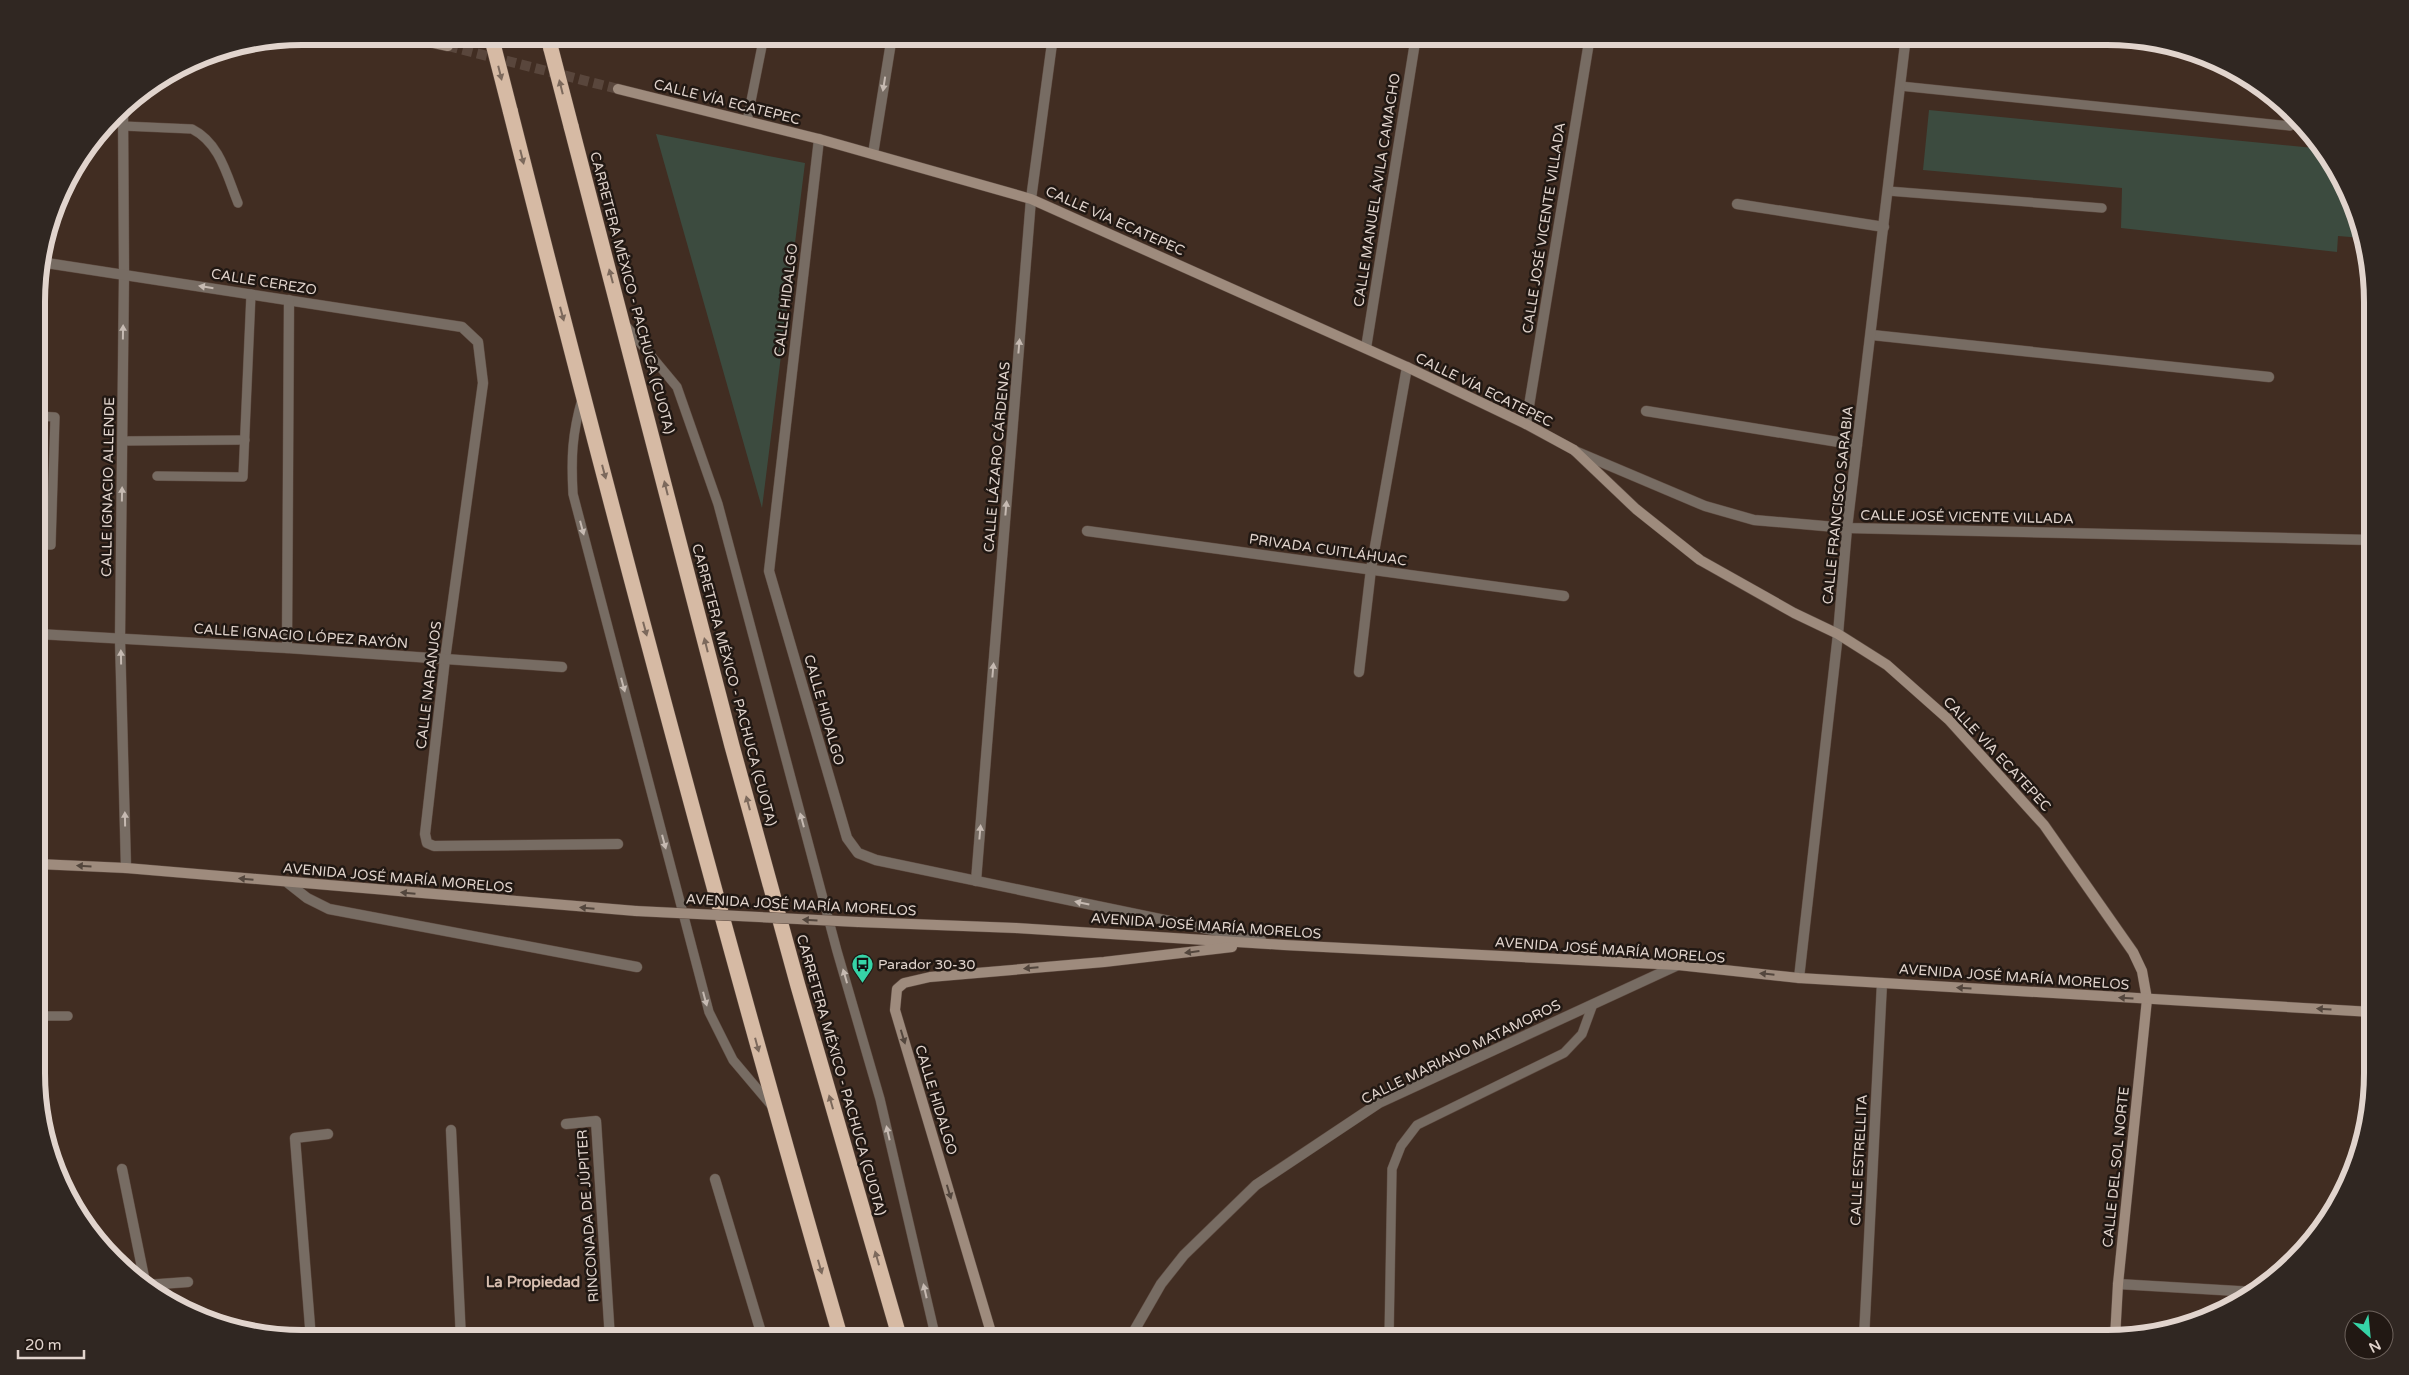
<svg xmlns="http://www.w3.org/2000/svg" width="2409" height="1375" viewBox="0 0 2409 1375" font-family="'Varela Round',sans-serif">
	<style>
		.green { fill: #3c4b3f }
		.lines { fill: none; stroke-linecap: round; stroke-linejoin: round }
		.secondary-tunnel { stroke: #59463c; stroke-width: 10; stroke-dasharray: 10 5; stroke-linecap: butt }
		.lane-casing { stroke: #5e4b41; stroke-width: 10 }
		.street-casing { stroke: #5e4b41; stroke-width: 11 }
		.secondary-casing { stroke: #5e4b41; stroke-width: 11 }
		.highway-casing { stroke: #5e4b41; stroke-width: 16 }
		.lane { stroke: #776c63; stroke-width: 9 }
		.street { stroke: #776c63; stroke-width: 10 }
		.secondary { stroke: #9e8b7d; stroke-width: 10 }
		.highway { stroke: #d6baa4; stroke-width: 15 }
		.secondary-bridge-casing { stroke: #5e4b41; stroke-width: 11; stroke-linecap: butt }
		.highway-bridge-casing { stroke: #5e4b41; stroke-width: 16; stroke-linecap: butt }
		.secondary-bridge { stroke: #9e8b7d; stroke-width: 10 }
		.highway-bridge { stroke: #d6baa4; stroke-width: 15 }
		.oneway { fill: #7c695c }
		.oneway2 { fill: #c6bab2 }
		.oneway3 { fill: #53463d }
		.labels { text-anchor: middle; dominant-baseline: central; stroke-width: 5; stroke-linejoin: round; paint-order: stroke }
		.street-label { font-size: 14px; fill: #e1d4cd; stroke: #211813 }
		.poi-label { font-size: 14px; fill: #e1d4cd; stroke: #211813; text-anchor: start }
		.neighbourhood-label { font-size: 15px; font-weight: bold; fill: #d7beaf; stroke: #211813 }
		.rim { fill: none; stroke: #e1d4cd; stroke-width: 6 }
	</style>
	<rect width="100%" height="100%" fill="#412d22"/>
	<!-- green -->
	<g class="green">
		<path d="M1929 110 2324 149 2359 217 2363 238 2338 236 2337 252 2121 228 2122 188 1923 170Z"/>
		<path d="M656 134 805 163 762 508Z"/>
	</g>
	<g class="lines">
		<!-- secondary-tunnel -->
		<path class="secondary-tunnel" d="M448 46 618 89"/>
		<defs>
			<g id="lane">
				<path d="M1900 86 2290 126"/>
				<path d="M747 121 764 36"/>
				<path d="M123 126 192 129C220 143 227 176 238 203"/>
				<path d="M1888 191 2102 208"/>
				<path d="M627 327 677 387 718 504 837 951 880 1099 936 1339"/>
				<path d="M582 399C572 434 571 458 573 494L709 1012 733 1060 771 1105"/>
				<path d="M38 416 55 417 51 545H38"/>
				<path d="M122 441 245 440"/>
				<path d="M157 476 243 477 251 294"/>
				<path d="M38 1016H68"/>
				<path d="M1389 1338 1392 1169 1401 1146 1417 1125 1564 1053 1582 1034 1593 1004"/>
			</g>
			<g id="street">
				<path d="M123 107 124 274 120 639 126 868"/>
				<path d="M819 139 769 571 847 838 858 853 876 860 1261 940"/>
				<path d="M873 154 892 36"/>
				<path d="M1737 204 1884 227"/>
				<path d="M40 262 462 327 478 342 483 383 445 659 425 834 427 843 434 846 618 844"/>
				<path d="M1872 335 2269 377"/>
				<path d="M1366 348 1416 36"/>
				<path d="M1646 411 1857 445"/>
				<path d="M1526 424 1590 36"/>
				<path d="M1575 451 1705 506 1754 520 1847 528 2372 540"/>
				<path d="M1087 531 1564 596"/>
				<path d="M38 634 287 648 562 667"/>
				<path d="M287 648 289 300"/>
				<path d="M1359 672 1371 569 1407 367"/>
				<path d="M976 881 1031 199 1053 36"/>
				<path d="M288 883 307 898 329 909 637 967"/>
				<path d="M1799 978 1838 634 1847 528 1906 36"/>
				<path d="M566 1124 596 1121 610 1339"/>
				<path d="M451 1130 461 1339"/>
				<path d="M122 1169 146 1287"/>
				<path d="M715 1179 763 1339"/>
				<path d="M2118 1284 2254 1292"/>
				<path d="M146 1285 188 1282"/>
				<path d="M1130 1338 1161 1284 1184 1255 1256 1185 1379 1103 1678 965"/>
				<path d="M1864 1338 1882 983"/>
				<path d="M311 1339 295 1138 328 1134"/>
			</g>
			<g id="secondary">
				<path d="M401 36 448 46"/>
				<path d="M618 89 819 139 1031 199 1407 367 1526 424 1574 450 1636 509 1700 560 1794 613 1838 634 1887 665 1949 720 2044 825 2133 952 2142 971 2147 999 2118 1284 2115 1338"/>
				<path d="M38 864 126 868 636 911"/>
				<path d="M858 922 1016 928 1284 945 1678 965 1799 978 2372 1012"/>
				<path d="M993 1339 895 1010 897 989 904 983 930 977 1104 962 1232 947"/>
			</g>
			<g id="highway">
				<path d="M548 36 551 49"/>
				<path d="M510 110C614 521 723 931 841 1339"/>
				<path d="M571 126 732 746 798 986 900 1339"/>
			</g>
		</defs>
		<!-- lane casing -->
		<use href="#lane" class="lane-casing"/>
		<!-- street casing -->
		<use href="#street" class="street-casing"/>
		<!-- secondary casing -->
		<use href="#secondary" class="secondary-casing"/>
		<!-- highway casing -->
		<use href="#highway" class="highway-casing"/>
		<!-- lane -->
		<use href="#lane" class="lane"/>
		<!-- street -->
		<use href="#street" class="street"/>
		<!-- secondary -->
		<use href="#secondary" class="secondary"/>
		<!-- highway -->
		<use href="#highway" class="highway"/>
		<defs>
			<path id="secondary-bridge" d="M636 911 858 922"/>
			<g id="highway-bridge">
				<path d="M491 36 510 110"/>
				<path d="M551 49 571 126"/>
			</g>
		</defs>
		<!-- secondary-bridge casing -->
		<use href="#secondary-bridge" class="secondary-bridge-casing"/>
		<!-- highway-bridge casing -->
		<use href="#highway-bridge" class="highway-bridge-casing"/>
		<!-- secondary-bridge -->
		<use href="#secondary-bridge" class="secondary-bridge"/>
		<!-- highway-bridge -->
		<use href="#highway-bridge" class="highway-bridge"/>
	</g>
	<!-- one-way arrows -->
	<defs><path id="oneway-solid" d="M-6-.8H1V-3.2L6.5 0L1 3.2V.8H-6Z" transform="scale(1.25)"/></defs>
	<g class="oneway">
		<use href="#oneway-solid" transform="translate(500 73) rotate(76)"/>
		<use href="#oneway-solid" transform="translate(561 87) rotate(-104)"/>
		<use href="#oneway-solid" transform="translate(522 157) rotate(76)"/>
		<use href="#oneway-solid" transform="translate(611 276) rotate(-105)"/>
		<use href="#oneway-solid" transform="translate(562 314) rotate(75)"/>
		<use href="#oneway-solid" transform="translate(604 472) rotate(75)"/>
		<use href="#oneway-solid" transform="translate(666 488) rotate(-104)"/>
		<use href="#oneway-solid" transform="translate(645 629) rotate(75)"/>
		<use href="#oneway-solid" transform="translate(706 645) rotate(-104)"/>
		<use href="#oneway-solid" transform="translate(748 803) rotate(-105)"/>
		<use href="#oneway-solid" transform="translate(757 1045) rotate(75)"/>
		<use href="#oneway-solid" transform="translate(831 1102) rotate(-106)"/>
		<use href="#oneway-solid" transform="translate(877 1258) rotate(-106)"/>
		<use href="#oneway-solid" transform="translate(820 1267) rotate(74)"/>
	</g>
	<g class="oneway2">
		<use href="#oneway-solid" transform="translate(884 84) rotate(99)"/>
		<use href="#oneway-solid" transform="translate(206 287) rotate(-171)"/>
		<use href="#oneway-solid" transform="translate(123 332) rotate(-89)"/>
		<use href="#oneway-solid" transform="translate(1019 346) rotate(-85)"/>
		<use href="#oneway-solid" transform="translate(122 494) rotate(-89)"/>
		<use href="#oneway-solid" transform="translate(1006 508) rotate(-85)"/>
		<use href="#oneway-solid" transform="translate(582 528) rotate(75)"/>
		<use href="#oneway-solid" transform="translate(121 657) rotate(-91)"/>
		<use href="#oneway-solid" transform="translate(993 670) rotate(-85)"/>
		<use href="#oneway-solid" transform="translate(623 685) rotate(75)"/>
		<use href="#oneway-solid" transform="translate(125 819) rotate(-91)"/>
		<use href="#oneway-solid" transform="translate(802 820) rotate(-105)"/>
		<use href="#oneway-solid" transform="translate(980 832) rotate(-85)"/>
		<use href="#oneway-solid" transform="translate(664 842) rotate(75)"/>
		<use href="#oneway-solid" transform="translate(1082 903) rotate(-168)"/>
		<use href="#oneway-solid" transform="translate(845 976) rotate(-106)"/>
		<use href="#oneway-solid" transform="translate(705 999) rotate(75)"/>
		<use href="#oneway-solid" transform="translate(888 1133) rotate(-103)"/>
		<use href="#oneway-solid" transform="translate(925 1291) rotate(-103)"/>
	</g>
	<g class="oneway3">
		<use href="#oneway-solid" transform="translate(84 866) rotate(-177)"/>
		<use href="#oneway-solid" transform="translate(246 879) rotate(-175)"/>
		<use href="#oneway-solid" transform="translate(408 893) rotate(-175)"/>
		<use href="#oneway-solid" transform="translate(587 908) rotate(-175)"/>
		<use href="#oneway-solid" transform="translate(810 920) rotate(-177)"/>
		<use href="#oneway-solid" transform="translate(1192 952) rotate(173)"/>
		<use href="#oneway-solid" transform="translate(1031 968) rotate(175)"/>
		<use href="#oneway-solid" transform="translate(1767 974) rotate(-174)"/>
		<use href="#oneway-solid" transform="translate(1964 988) rotate(-176)"/>
		<use href="#oneway-solid" transform="translate(2126 998) rotate(-176)"/>
		<use href="#oneway-solid" transform="translate(2324 1009) rotate(-177)"/>
		<use href="#oneway-solid" transform="translate(903 1037) rotate(73)"/>
		<use href="#oneway-solid" transform="translate(949 1192) rotate(73)"/>
	</g>
	<!-- icons -->
	<defs>
		<symbol id="bus-pin" viewBox="-11 -11 22 30"><path d="M0 17L-7.5 6A9.5 9.5 0 1 1 7.5 6Z" fill="#36d4a7" stroke="#211813"/><path d="M-5-6H5V4H4V6H2V4H-2V6H-4V4H-5ZM-3.5-4V0h7V-4ZM-3.5 1.2v1.5H-2V1.2ZM2 1.2v1.5H3.5V1.2Z" fill="#111"/></symbol>
	</defs>
	<g fill-rule="evenodd">
		<use href="#bus-pin" x="850" y="952" width="25" height="34"/>
	</g>
	<g class="labels">
		<!-- street labels -->
		<g class="street-label">
			<text transform="translate(727 102) rotate(14)">CALLE VÍA ECATEPEC</text>
			<text transform="translate(1377 190) rotate(-81)">CALLE MANUEL ÁVILA CAMACHO</text>
			<text transform="translate(1115 221) rotate(24)">CALLE VÍA ECATEPEC</text>
			<text transform="translate(1544 228) rotate(-81)">CALLE JOSÉ VICENTE VILLADA</text>
			<text transform="translate(264 282) rotate(9)">CALLE CEREZO</text>
			<text transform="translate(632 293) rotate(75)">CARRETERA MÉXICO - PACHUCA (CUOTA)</text>
			<text transform="translate(786 300) rotate(-83)">CALLE HIDALGO</text>
			<text transform="translate(1484 390) rotate(26)">CALLE VÍA ECATEPEC</text>
			<text transform="translate(997 457) rotate(-85)">CALLE LÁZARO CÁRDENAS</text>
			<text transform="translate(108 487) rotate(-89)">CALLE IGNACIO ALLENDE</text>
			<text transform="translate(1838 505) rotate(-84)">CALLE FRANCISCO SARABIA</text>
			<text transform="translate(1967 517) rotate(1)">CALLE JOSÉ VICENTE VILLADA</text>
			<text transform="translate(1328 550) rotate(8)">PRIVADA CUITLÁHUAC</text>
			<text transform="translate(301 636) rotate(4)">CALLE IGNACIO LÓPEZ RAYÓN</text>
			<text transform="translate(429 685) rotate(-83)">CALLE NARANJOS</text>
			<text transform="translate(734 685) rotate(75)">CARRETERA MÉXICO - PACHUCA (CUOTA)</text>
			<text transform="translate(824 710) rotate(74)">CALLE HIDALGO</text>
			<text transform="translate(1997 754) rotate(47)">CALLE VÍA ECATEPEC</text>
			<text transform="translate(398 878) rotate(5)">AVENIDA JOSÉ MARÍA MORELOS</text>
			<text transform="translate(801 905) rotate(3)">AVENIDA JOSÉ MARÍA MORELOS</text>
			<text transform="translate(1206 926) rotate(4)">AVENIDA JOSÉ MARÍA MORELOS</text>
			<text transform="translate(1610 950) rotate(4)">AVENIDA JOSÉ MARÍA MORELOS</text>
			<text transform="translate(2014 977) rotate(4)">AVENIDA JOSÉ MARÍA MORELOS</text>
			<text transform="translate(1461 1052) rotate(-26)">CALLE MARIANO MATAMOROS</text>
			<text transform="translate(841 1075) rotate(74)">CARRETERA MÉXICO - PACHUCA (CUOTA)</text>
			<text transform="translate(936 1100) rotate(73)">CALLE HIDALGO</text>
			<text transform="translate(1859 1160) rotate(-87)">CALLE ESTRELLITA</text>
			<text transform="translate(2116 1167) rotate(-84)">CALLE DEL SOL NORTE</text>
			<text transform="translate(588 1216) rotate(-94)">RINCONADA DE JÚPITER</text>
		</g>
		<!-- poi labels -->
		<g class="poi-label">
			<text x="878" y="964">Parador 30-30</text>
		</g>
		<!-- neighbourhood labels -->
		<g class="neighbourhood-label">
			<text x="533" y="1282">La Propiedad</text>
		</g>
	</g>
	<!-- crop -->
	<path d="M0 0H2409V1375H0ZM302 45H2107A257 257 0 0 1 2364 302V1073A257 257 0 0 1 2107 1330H302A257 257 0 0 1 45 1073V302A257 257 0 0 1 302 45Z" fill="#302722" fill-rule="evenodd"/>
	<path class="rim" d="M302 45H2107A257 257 0 0 1 2364 302V1073A257 257 0 0 1 2107 1330H302A257 257 0 0 1 45 1073V302A257 257 0 0 1 302 45Z"/>
	<!-- north arrow -->
	<g transform="translate(2369 1335) rotate(153)"><circle r="24" fill="#211813" stroke="#6e635d"/>
	<path d="M0-4L9 19L0 12L-9 19Z" fill="#36d4a7"/>
	<text y="-8" font-size="14" font-weight="bold" text-anchor="middle" fill="#e1d4cd">N</text>
	</g>
	<!-- scale -->
	<path d="M18 1350v8h66v-8" fill="none" stroke="#e1d4cd" stroke-width="2.5"/>
	<text x="25" y="1350" font-size="15" fill="#e1d4cd" stroke="#211813" stroke-width="4" paint-order="stroke">20 m</text>
</svg>
